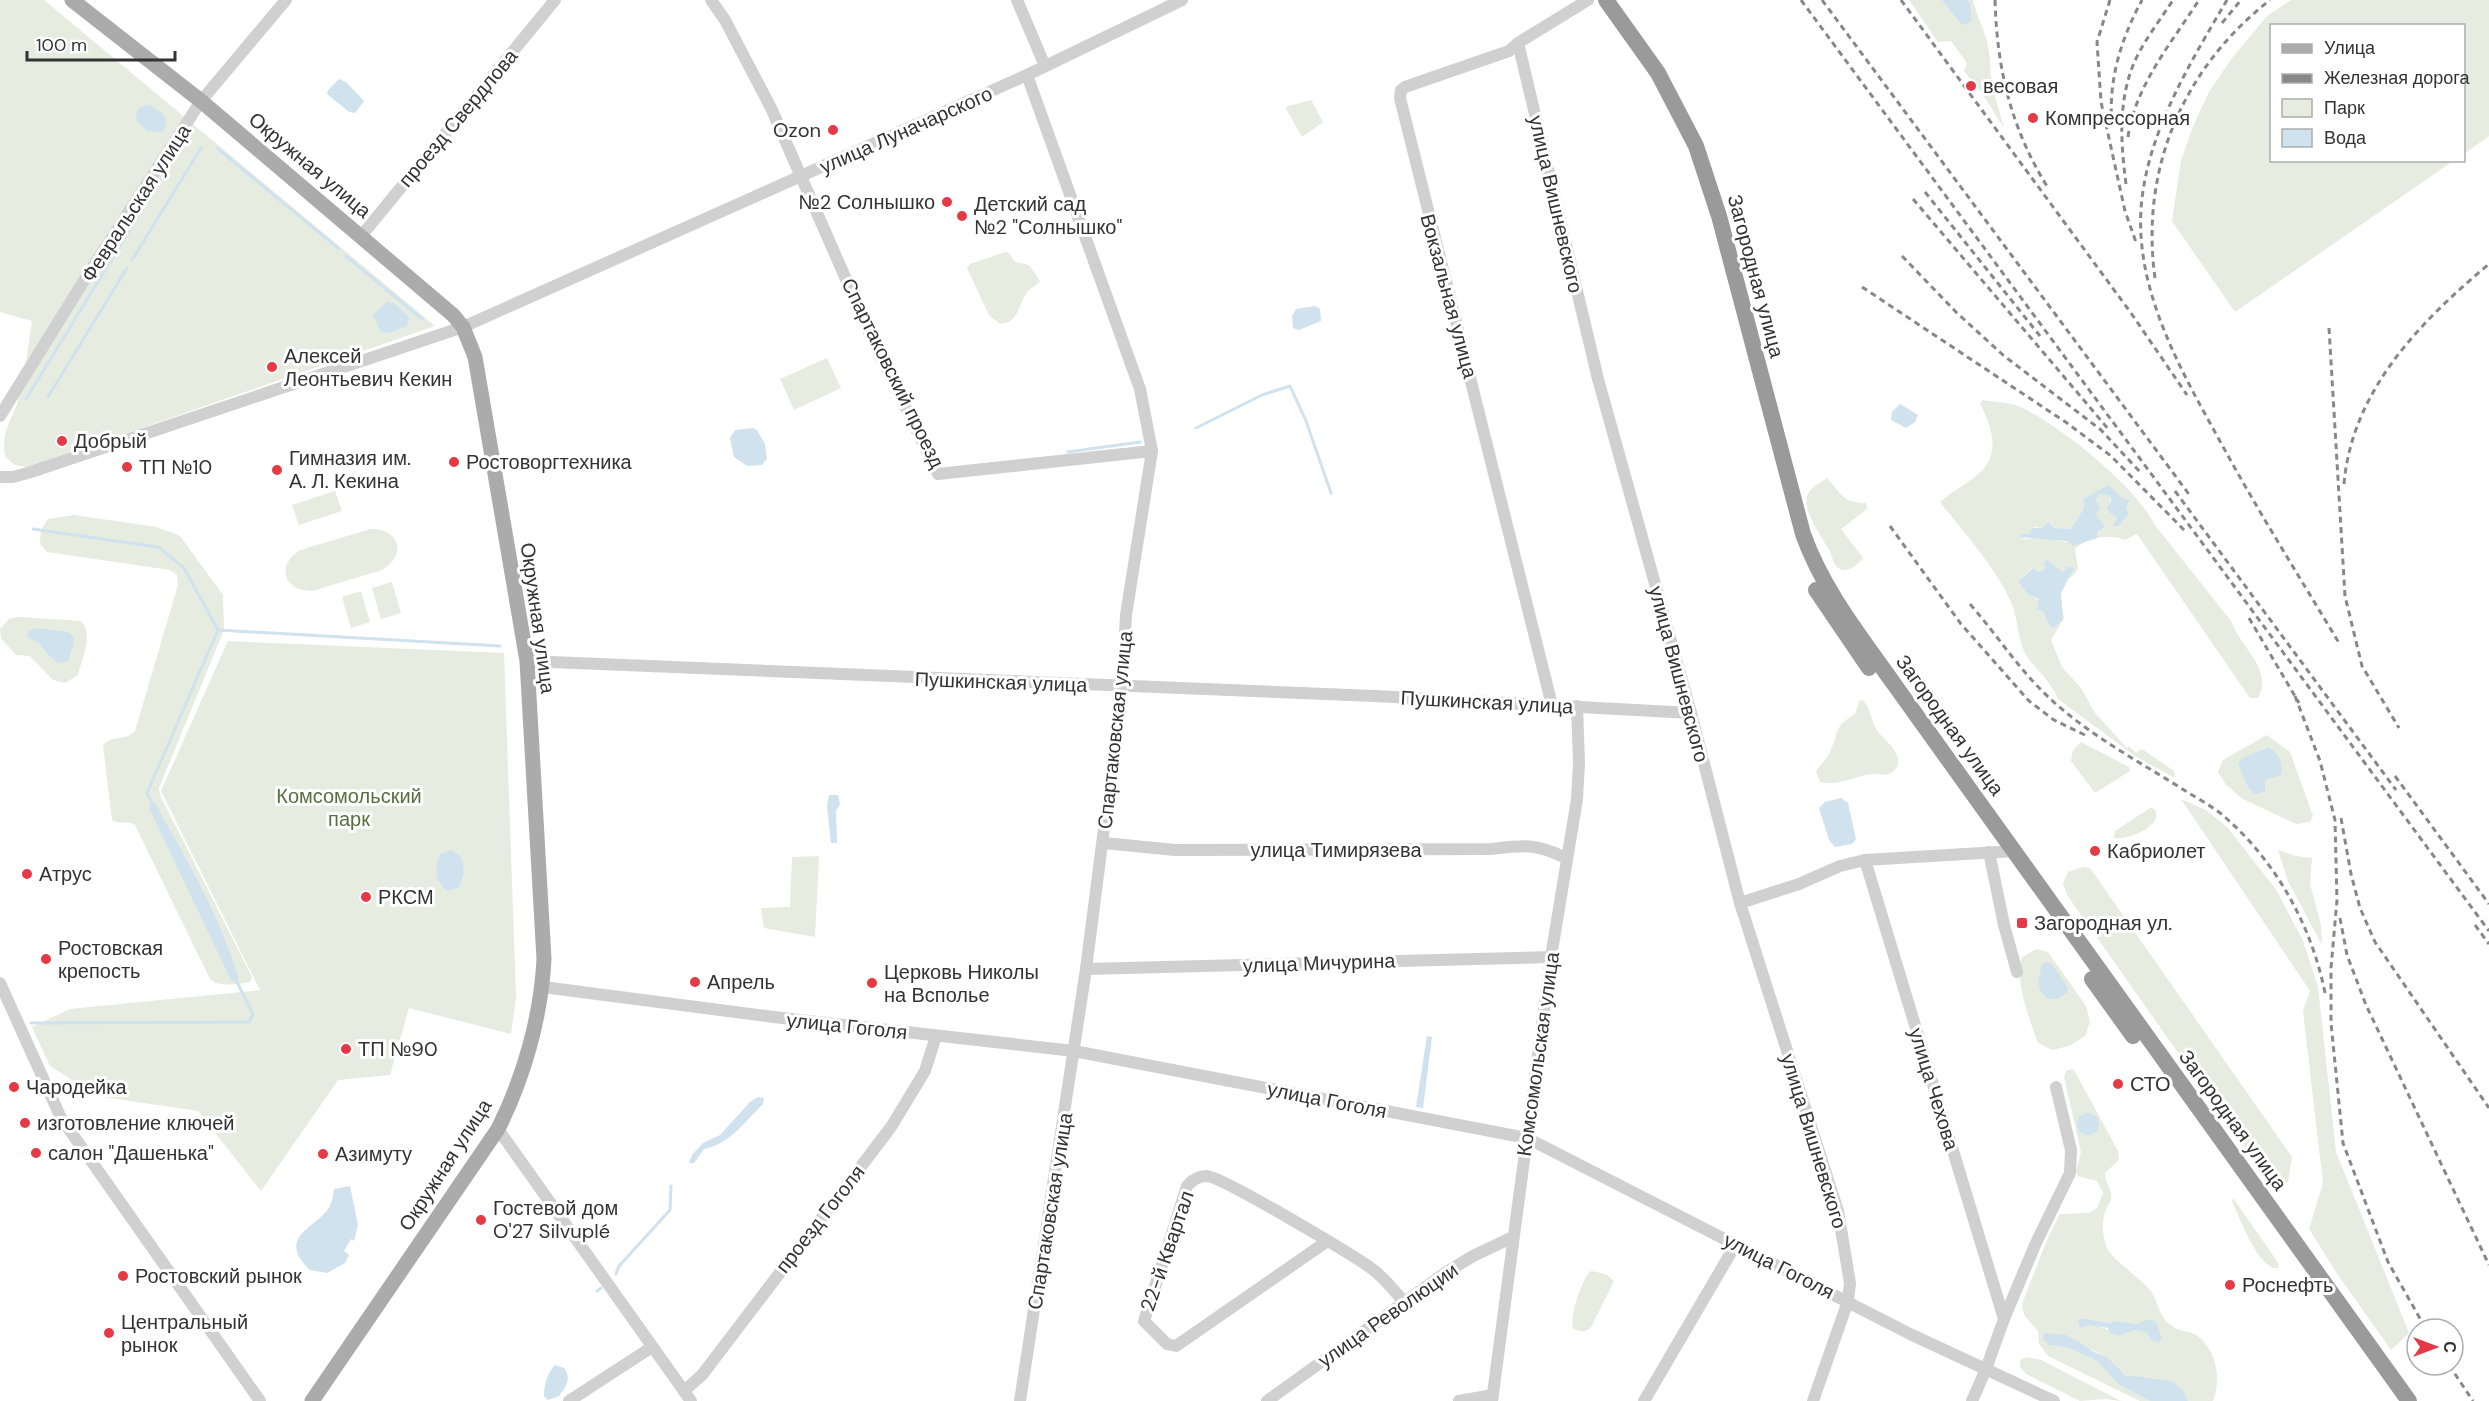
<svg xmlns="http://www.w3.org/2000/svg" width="2489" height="1401" viewBox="0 0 2489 1401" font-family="'DM Sans',sans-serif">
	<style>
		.green { fill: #e6ecdf; fill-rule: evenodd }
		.water { fill: #cfe2ee }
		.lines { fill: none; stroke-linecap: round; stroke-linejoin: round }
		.stream { stroke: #cfe2ee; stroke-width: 3 }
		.minor { stroke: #d0d0d0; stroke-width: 12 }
		.major { stroke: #ababab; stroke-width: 15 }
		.highway { stroke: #9a9a9a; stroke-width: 16 }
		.rail { stroke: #888; stroke-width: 3; stroke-dasharray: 6 4.5; stroke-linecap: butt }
		.poi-dot { fill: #e63946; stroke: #fff; stroke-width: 2 }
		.labels { text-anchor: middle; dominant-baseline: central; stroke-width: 6; stroke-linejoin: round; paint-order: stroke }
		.poi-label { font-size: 20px; fill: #333; stroke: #fff; text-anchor: start }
		.street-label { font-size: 20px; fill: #333; stroke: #fff }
		.park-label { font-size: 20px; fill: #56703f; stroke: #fff }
	</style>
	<rect width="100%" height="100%" fill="#fff"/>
	<!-- green -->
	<g class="green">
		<path d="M0 0H44L435 326 30 467C19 467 12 465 5 456 0 432 14 416 20 395 26 371 28 345 32 321L0 312Z"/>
		<path d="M1909 0H1973C1976 13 1982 25 1986 38 1990 50 1990 65 1991 78L1988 82 1987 94 1994 93 2004 128 1981 92 1964 71 1967 63 1951 41 1938 42Z"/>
		<path d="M2291 0H2489V136L2464 154V26H2272V160L2453 161 2235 312 2172 221 2181 161 2192 129 2209 92 2232 58 2267 16Z"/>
		<path d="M1311 100 1323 122 1302 137 1285 107Z"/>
		<path d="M1005 252 1009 253 1015 262 1029 265 1040 281C1036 286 1032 287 1028 291 1018 303 1020 323 1000 324L989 315 967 268 970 264Z"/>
		<path d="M827 358 841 388 794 410 780 379Z"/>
		<path d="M1983 400C1993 402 2005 402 2015 405 2053 419 2138 488 2154 524L2231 621C2240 647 2274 670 2258 698H2250L2137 534 2125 540C2110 533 2086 538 2075 549L2078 568C2075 575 2069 577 2065 583 2057 594 2062 607 2064 618L2051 640 2062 667 2081 688 2095 713 2127 748 2129 746 2136 753 2142 749 2174 771 2175 775 2173 777 2135 756 2058 699C2051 682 2039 672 2028 658 2017 642 2019 618 2010 600 1993 564 1965 534 1940 502 1950 493 1961 487 1972 479 2002 458 1994 433 1980 403ZM2106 486H2110L2123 498H2129V502L2126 508 2129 514 2120 525 2113 526 2118 521 2115 516 2111 514 2110 496 2099 494 2096 503 2101 507 2096 514 2105 526 2103 530 2097 531V537L2078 544 2045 538 2023 539 2024 535 2030 534 2034 527 2042 528 2050 522 2055 528 2071 529 2084 508 2083 499ZM2045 561 2062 572 2069 566 2073 567 2061 593 2062 622 2054 627 2049 625 2046 614 2037 607 2039 600 2028 595 2018 581 2032 568 2041 572 2046 568 2043 563Z"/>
		<path d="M1827 478C1842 494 1842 503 1866 503L1867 509 1841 529 1863 558C1858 565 1845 576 1836 566 1832 561 1832 553 1828 548 1822 538 1803 510 1807 497 1809 488 1820 483 1827 478Z"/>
		<path d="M335 491 342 511 299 525 292 505Z"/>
		<path d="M74 515 157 527 180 536 223 595 224 630 159 788 160 795 252 977 250 982C238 984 220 988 210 979L135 825C128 820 119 825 112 820L103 745C112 735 126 741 135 731L178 585 177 575 170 570 47 552 40 544 41 530 48 519Z"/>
		<path d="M371 529C400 529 407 555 382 570L312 591C283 591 276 565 300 550Z"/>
		<path d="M392 582 401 613 381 619 372 588Z"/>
		<path d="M361 591 370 622 351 628 342 597Z"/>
		<path d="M18 617 81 621C94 635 82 658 78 675L65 683 53 680 30 656 16 655 1 638 0 629 9 619Z"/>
		<path d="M228 641 504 653 516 997 511 1034 409 1008 390 1075 338 1080 261 1191 198 1111 97 1096 50 1066 32 1027 70 1009 260 990 161 791Z"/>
		<path d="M1862 700C1870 706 1871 720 1876 729 1883 740 1900 749 1898 764 1897 768 1893 772 1889 774 1883 776 1877 773 1870 774 1854 777 1837 786 1820 782L1816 772C1820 765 1826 760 1830 752 1840 731 1832 728 1855 714L1859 701Z"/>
		<path d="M2267 735 2290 752 2313 816 2310 822 2296 824 2243 799 2226 785 2218 772 2223 760ZM2266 747 2274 751 2282 765 2265 780V792L2254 794 2248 788 2238 764 2246 757Z"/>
		<path d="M2081 742 2129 767 2130 771 2095 793 2071 761 2073 750Z"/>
		<path d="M2181 799 2206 810 2228 828 2277 891 2303 941 2318 987 2336 1152 2409 1333 2391 1350 2338 1275 2309 1229 2323 1183 2303 1011 2310 991Z"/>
		<path d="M2150 808 2155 809C2163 827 2128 840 2114 838L2115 831Z"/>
		<path d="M2278 850 2296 856 2312 858 2310 884 2321 925 2322 945 2288 881Z"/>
		<path d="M819 856 815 937 764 928 761 908 790 907 792 857Z"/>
		<path d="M2083 867 2090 868 2292 1157 2288 1182 2277 1185 2262 1172 2067 895 2063 883 2068 872Z"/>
		<path d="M2037 949 2048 952 2086 1006 2090 1022 2085 1036 2069 1046 2052 1050 2038 1043C2029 1018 2015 984 2022 957Z"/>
		<path d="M2071 1069 2074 1070 2118 1151 2119 1160 2105 1173C2104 1183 2113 1190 2111 1199 2110 1202 2108 1205 2107 1207 2101 1220 2102 1236 2107 1248 2111 1258 2141 1279 2150 1290 2157 1299 2159 1314 2167 1322 2180 1334 2186 1329 2196 1335 2216 1348 2222 1379 2213 1401H2188C2175 1371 2152 1383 2127 1375 2117 1372 2114 1362 2106 1357 2097 1352 2089 1349 2081 1343L2049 1345 2069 1348 2097 1361 2118 1384 2150 1401H2140L2048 1356 2039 1344 2038 1331 2024 1315 2022 1304 2047 1240 2060 1214 2089 1213 2097 1208 2103 1193 2097 1181 2078 1176 2076 1172 2081 1152 2064 1077 2066 1071ZM2081 1318 2109 1323 2117 1321 2138 1324 2158 1343 2151 1340 2146 1332 2136 1330 2118 1336C2106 1326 2093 1327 2081 1318Z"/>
		<path d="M2233 1198 2279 1264 2278 1268C2259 1271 2239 1216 2232 1201Z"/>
		<path d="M1591 1271 1606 1274 1614 1281 1591 1327C1586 1333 1579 1332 1573 1328 1569 1319 1582 1277 1591 1271Z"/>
		<path d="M2027 1357 2041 1360 2121 1401 2105 1399 2080 1401 2026 1374 2020 1367V1360Z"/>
	</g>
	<!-- water -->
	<g class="water">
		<path d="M1942 0H1967L1970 4 1972 21 1962 25Z"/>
		<path d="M339 79 346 82 364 101 355 113 349 112 327 94 328 90Z"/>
		<path d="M148 105C160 110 173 118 162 132L148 131 137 122 136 113 140 107Z"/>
		<path d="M387 302 394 303 409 317 407 326 389 333 381 332 373 315Z"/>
		<path d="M1315 306 1320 309 1321 321 1299 330 1293 328 1292 316 1296 309Z"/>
		<path d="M1900 404 1918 415 1915 422 1906 428 1891 420 1892 412Z"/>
		<path d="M753 428 757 430 765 444 767 459 762 465 747 466 734 457 730 438 735 430Z"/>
		<path d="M2106 486H2110L2123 498 2130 499 2126 508 2129 514 2119 526H2113L2117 518 2109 512 2107 508 2111 502 2110 496 2099 494 2096 502 2101 507 2096 514 2105 526 2103 529 2097 532V538L2073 546 2067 541C2052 540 2035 539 2020 537L2022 534H2030L2032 528H2042L2049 522 2055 528 2071 529 2084 508 2083 499Z"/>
		<path d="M2046 559 2062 572 2069 566 2074 568 2061 593 2063 620 2054 628 2049 625 2044 612 2037 609 2039 599 2028 595 2018 581 2033 568 2040 572 2046 568 2043 563Z"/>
		<path d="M37 628 68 632 73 636 74 643 68 661 58 663 49 656 40 644 27 637 29 630Z"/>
		<path d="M2268 747C2277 751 2285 765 2281 775L2265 780V792L2254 794 2248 788 2238 764 2242 758Z"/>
		<path d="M829 795H838L840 804 836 811 837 843H831L827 806Z"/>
		<path d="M1841 798 1848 803 1856 839 1852 844 1835 847 1829 840 1819 808 1825 802Z"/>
		<path d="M151 802 155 803C186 859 220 915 238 977L237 981 231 980 149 808Z"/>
		<path d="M452 850 462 858 464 873 459 888 447 891C434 879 434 871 440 854Z"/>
		<path d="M2046 962 2051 963 2067 986 2068 992 2057 999H2048L2040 991 2038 981 2042 965Z"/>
		<path d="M1427 1036 1432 1037 1423 1108 1416 1107Z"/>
		<path d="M758 1097 764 1098 763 1104C744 1122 730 1144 704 1149L694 1163H689L692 1155 703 1143 720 1135 750 1102Z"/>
		<circle cx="2088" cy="1124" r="11"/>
		<path d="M350 1186 358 1225 354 1241 351 1239 344 1251 349 1255 345 1263 327 1273 310 1270C276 1237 314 1229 329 1208 332 1203 333 1196 334 1189Z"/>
		<path d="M2081 1318 2109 1323 2117 1321 2138 1324 2146 1320 2156 1321 2162 1339 2158 1343 2151 1340 2146 1332 2136 1330 2118 1336 2110 1333 2108 1328 2090 1325 2080 1328 2078 1320Z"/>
		<path d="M2045 1333 2066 1335 2081 1343 2094 1352 2107 1357 2125 1375 2172 1381 2183 1390 2188 1401H2150L2118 1384 2097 1361 2069 1348 2049 1345 2043 1339Z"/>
		<path d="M555 1365 564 1368C572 1378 566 1387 559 1396L548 1400 544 1396C544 1385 547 1373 555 1365Z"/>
	</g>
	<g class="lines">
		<!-- stream -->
		<g class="stream">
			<path d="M217 148 339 249"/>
			<path d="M346 256 422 319"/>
			<path d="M132 260 201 148"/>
			<path d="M48 397 127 268"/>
			<path d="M26 399 191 130"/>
			<path d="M1196 428 1262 395 1290 386 1306 421 1331 493"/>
			<path d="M1068 452 1140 442"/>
			<path d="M33 529 158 547 184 568 218 630"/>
			<path d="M152 803 147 793 218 630 500 646"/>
			<path d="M31 1023 249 1022 253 1014 236 980"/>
			<path d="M616 1274 619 1266 670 1210 671 1186"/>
			<path d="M597 1291 601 1288"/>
		</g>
		<!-- minor -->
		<g class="minor">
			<path d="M711 0 725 20 771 108 870 334 938 474 1152 451"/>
			<path d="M1017 0 1045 66"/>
			<path d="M1518 43 1598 379 1691 713 1740 903 1838 1211 1850 1283 1848 1301 1813 1401"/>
			<path d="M362 235 555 0"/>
			<path d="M0 416 85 279 201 101 286 0"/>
			<path d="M0 477H13L31 472 463 327 1027 75 1182 0"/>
			<path d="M527 661 1375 696 1691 713"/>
			<path d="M1552 705 1400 98 1401 90 1405 87 1509 51 1518 43 1588 0"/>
			<path d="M1104 843 1175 850 1491 849C1524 845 1535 843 1566 858"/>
			<path d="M1989 852 2004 925 2017 972"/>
			<path d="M1865 860 2004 1319 1986 1369 1972 1401"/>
			<path d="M1740 903 1799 884 1840 866 1865 860 2015 851"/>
			<path d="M1086 969 1551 957"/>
			<path d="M0 983 61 1118 260 1401"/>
			<path d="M543 987 774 1017 1074 1051 1527 1138 1910 1334 2054 1401"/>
			<path d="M498 1129 691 1401"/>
			<path d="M1326 1242 1176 1346 1167 1344 1144 1321 1187 1186C1192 1180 1198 1176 1207 1176 1222 1177 1361 1259 1376 1272 1387 1281 1396 1293 1405 1303"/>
			<path d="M2004 1319 2035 1245 2070 1173 2071 1150 2056 1087"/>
			<path d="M684 1391 702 1375 891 1127 925 1071 936 1036"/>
			<path d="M569 1401 652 1347"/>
			<path d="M1020 1401 1086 969 1122 687 1126 615 1152 451 1140 389 1027 75"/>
			<path d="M1267 1401 1445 1273 1473 1256 1513 1237"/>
			<path d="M1459 1401 1493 1395"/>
			<path d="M1492 1401 1551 957 1577 799 1579 763 1577 706"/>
			<path d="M1644 1401 1736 1244"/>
		</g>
		<!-- major -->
		<path class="major" d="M72 0 201 101 453 315 463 327 475 357 527 661 544 959C541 1017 524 1077 498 1129L312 1401"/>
		<!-- highway -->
		<g class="highway">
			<path d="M1606 0 1658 73 1696 146 1719 216 1803 534C1823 590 1860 636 1894 684L2409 1401"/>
			<path d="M1816 590 1869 668"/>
			<path d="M2092 979 2133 1036"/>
		</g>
		<!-- rail -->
		<g class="rail">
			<path d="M1801 0 2489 931"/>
			<path d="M1822 0 2191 497"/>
			<path d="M1901 0 2131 313 2187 395"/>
			<path d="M1995 0C1997 70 2011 128 2048 188"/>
			<path d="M2110 0 2097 42 2101 102 2125 211 2137 245"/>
			<path d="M2227 0C2193 58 2153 123 2143 191 2129 281 2179 367 2221 443 2258 511 2299 576 2339 643"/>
			<path d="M2222 23 2241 0"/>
			<path d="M2112 125C2108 80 2121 39 2142 0"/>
			<path d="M2128 137C2135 86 2172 42 2199 0"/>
			<path d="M2126 184C2121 145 2118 106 2132 68 2141 44 2159 22 2173 0"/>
			<path d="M1925 192 2040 336"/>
			<path d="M1913 199 2110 431"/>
			<path d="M1902 256 1956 312 2003 355 2101 430 2141 473"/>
			<path d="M2155 278C2140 169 2183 68 2270 0"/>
			<path d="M1862 287 2067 423 2111 456 2186 532"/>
			<path d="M2329 328 2345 596 2362 666 2399 728"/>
			<path d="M2344 484C2352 390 2421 321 2489 264"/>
			<path d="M2175 491 2396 790"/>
			<path d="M1890 526 1961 624 2029 701 2054 720 2089 737"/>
			<path d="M1970 604C2003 642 2023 677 2063 710 2100 741 2143 764 2184 790 2198 799 2214 807 2226 818 2277 863 2312 927 2325 993"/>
			<path d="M2249 618 2299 703"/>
			<path d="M2295 696 2320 761 2335 820 2337 900 2331 968V1023L2343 1143 2388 1262 2426 1329"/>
			<path d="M2395 776 2489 904"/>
			<path d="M2341 818 2351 874 2360 908 2375 942 2489 1108"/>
			<path d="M2340 918 2347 955 2366 1005 2489 1265"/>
			<path d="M2475 925 2489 944"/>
			<path d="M2449 1365 2473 1401"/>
		</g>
	</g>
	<!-- markers -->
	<g class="poi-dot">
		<circle cx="1971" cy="86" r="6"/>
		<circle cx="2033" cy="118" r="6"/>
		<circle cx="833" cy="130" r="6"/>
		<circle cx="947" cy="202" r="6"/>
		<circle cx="962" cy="216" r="6"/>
		<circle cx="272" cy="367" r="6"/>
		<circle cx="62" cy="441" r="6"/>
		<circle cx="454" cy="462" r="6"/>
		<circle cx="127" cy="467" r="6"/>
		<circle cx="277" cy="470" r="6"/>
		<circle cx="2095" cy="851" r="6"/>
		<circle cx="27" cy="874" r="6"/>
		<circle cx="366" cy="897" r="6"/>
		<rect x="2016" y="917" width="12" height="12" rx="3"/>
		<circle cx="46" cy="959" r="6"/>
		<circle cx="695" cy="982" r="6"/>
		<circle cx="872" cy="983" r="6"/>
		<circle cx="346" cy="1049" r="6"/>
		<circle cx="2118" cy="1084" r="6"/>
		<circle cx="14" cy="1087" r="6"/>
		<circle cx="25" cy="1123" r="6"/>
		<circle cx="36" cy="1153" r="6"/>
		<circle cx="323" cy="1154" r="6"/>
		<circle cx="481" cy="1220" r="6"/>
		<circle cx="123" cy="1276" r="6"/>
		<circle cx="2230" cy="1285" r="6"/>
		<circle cx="109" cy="1333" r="6"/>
	</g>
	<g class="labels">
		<!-- poi labels -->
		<g class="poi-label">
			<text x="1983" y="86">весовая</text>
			<text x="2045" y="118">Компрессорная</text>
			<text x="821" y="130" text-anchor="end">Ozon</text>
			<text x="935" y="202" text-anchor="end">№2 Солнышко</text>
			<text x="974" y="204">Детский сад<tspan x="974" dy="23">№2 "Солнышко"</tspan></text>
			<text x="284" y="356">Алексей<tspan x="284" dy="23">Леонтьевич Кекин</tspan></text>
			<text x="74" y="441">Добрый</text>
			<text x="289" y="458">Гимназия им.<tspan x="289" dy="23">А. Л. Кекина</tspan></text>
			<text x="466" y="462">Ростоворгтехника</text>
			<text x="139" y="467">ТП №10</text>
			<text x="2107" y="851">Кабриолет</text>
			<text x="39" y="874">Атрус</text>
			<text x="378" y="897">РКСМ</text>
			<text x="2034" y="923">Загородная ул.</text>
			<text x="58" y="948">Ростовская<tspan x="58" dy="23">крепость</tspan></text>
			<text x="884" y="972">Церковь Николы<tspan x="884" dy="23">на Всполье</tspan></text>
			<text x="707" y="982">Апрель</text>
			<text x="358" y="1049">ТП №90</text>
			<text x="2130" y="1084">СТО</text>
			<text x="26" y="1087">Чародейка</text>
			<text x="37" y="1123">изготовление ключей</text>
			<text x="48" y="1153">салон "Дашенька"</text>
			<text x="335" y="1154">Азимуту</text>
			<text x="493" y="1208">Гостевой дом<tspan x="493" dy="23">O'27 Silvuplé</tspan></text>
			<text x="135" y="1276">Ростовский рынок</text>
			<text x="2242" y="1285">Роснефть</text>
			<text x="121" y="1322">Центральный<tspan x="121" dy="23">рынок</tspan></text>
		</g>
		<!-- street labels -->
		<g class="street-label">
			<text transform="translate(458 118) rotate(-50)">проезд Свердлова</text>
			<text transform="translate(906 130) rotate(-24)">улица Луначарского</text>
			<text transform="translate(310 165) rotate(40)">Окружная улица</text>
			<text transform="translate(136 203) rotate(-57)">Февральская улица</text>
			<text transform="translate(1556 204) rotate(77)">улица Вишневского</text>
			<text transform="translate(1756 276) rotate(75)">Загородная улица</text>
			<text transform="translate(1449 296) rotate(75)">Вокзальная улица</text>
			<text transform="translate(893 373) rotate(64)">Спартаковский проезд</text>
			<text transform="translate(538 618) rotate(82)">Окружная улица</text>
			<text transform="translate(1679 674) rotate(75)">улица Вишневского</text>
			<text transform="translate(1001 682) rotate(2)">Пушкинская улица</text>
			<text transform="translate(1487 702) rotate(3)">Пушкинская улица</text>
			<text transform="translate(1950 725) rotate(54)">Загородная улица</text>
			<text transform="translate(1115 730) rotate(-84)">Спартаковская улица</text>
			<text x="1336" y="850">улица Тимирязева</text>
			<text transform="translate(1319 963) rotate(-2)">улица Мичурина</text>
			<text transform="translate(847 1026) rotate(6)">улица Гоголя</text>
			<text transform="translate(1538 1054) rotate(-82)">Комсомольская улица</text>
			<text transform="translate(1934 1089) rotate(73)">улица Чехова</text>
			<text transform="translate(1327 1100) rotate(11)">улица Гоголя</text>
			<text transform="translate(2233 1120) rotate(54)">Загородная улица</text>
			<text transform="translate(1814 1141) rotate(73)">улица Вишневского</text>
			<text transform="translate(445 1165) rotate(-57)">Окружная улица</text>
			<text transform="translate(1050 1211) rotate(-81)">Спартаковская улица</text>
			<text transform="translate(820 1219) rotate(-52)">проезд Гоголя</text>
			<text transform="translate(1167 1251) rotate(-71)">22-й Квартал</text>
			<text transform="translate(1779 1266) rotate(27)">улица Гоголя</text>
			<text transform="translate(1388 1315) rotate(-35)">улица Революции</text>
		</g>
		<!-- park labels -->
		<g class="park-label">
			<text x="349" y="796">Комсомольский<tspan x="349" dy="23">парк</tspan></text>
		</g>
	</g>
	<!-- legend -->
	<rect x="2270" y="24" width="195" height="138" fill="#ffffff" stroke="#adadad" stroke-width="1.5"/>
	<rect x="2282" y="44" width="30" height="9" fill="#ababab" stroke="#adadad" stroke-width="1.5"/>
	<text x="2324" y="54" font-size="18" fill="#333333">Улица</text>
	<rect x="2282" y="74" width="30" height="9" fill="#888888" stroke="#adadad" stroke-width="1.5"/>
	<text x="2324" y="84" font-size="18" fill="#333333">Железная дорога</text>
	<rect x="2282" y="99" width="30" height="18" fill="#e6ecdf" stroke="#adadad" stroke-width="1.5"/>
	<text x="2324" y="114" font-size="18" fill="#333333">Парк</text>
	<rect x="2282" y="129" width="30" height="18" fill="#cfe2ee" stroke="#adadad" stroke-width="1.5"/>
	<text x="2324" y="144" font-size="18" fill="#333333">Вода</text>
	<!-- north arrow -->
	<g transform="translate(2435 1347) rotate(90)"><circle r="28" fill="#ffffff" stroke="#adadad" stroke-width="1.5"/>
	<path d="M0-4.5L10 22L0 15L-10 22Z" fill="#e63946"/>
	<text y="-9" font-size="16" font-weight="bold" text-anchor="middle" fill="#333333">С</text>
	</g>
	<!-- scale -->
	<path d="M27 51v9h148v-9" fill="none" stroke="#333333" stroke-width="3"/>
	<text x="36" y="51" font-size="18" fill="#333333" stroke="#ffffff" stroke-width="4.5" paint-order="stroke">100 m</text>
</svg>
